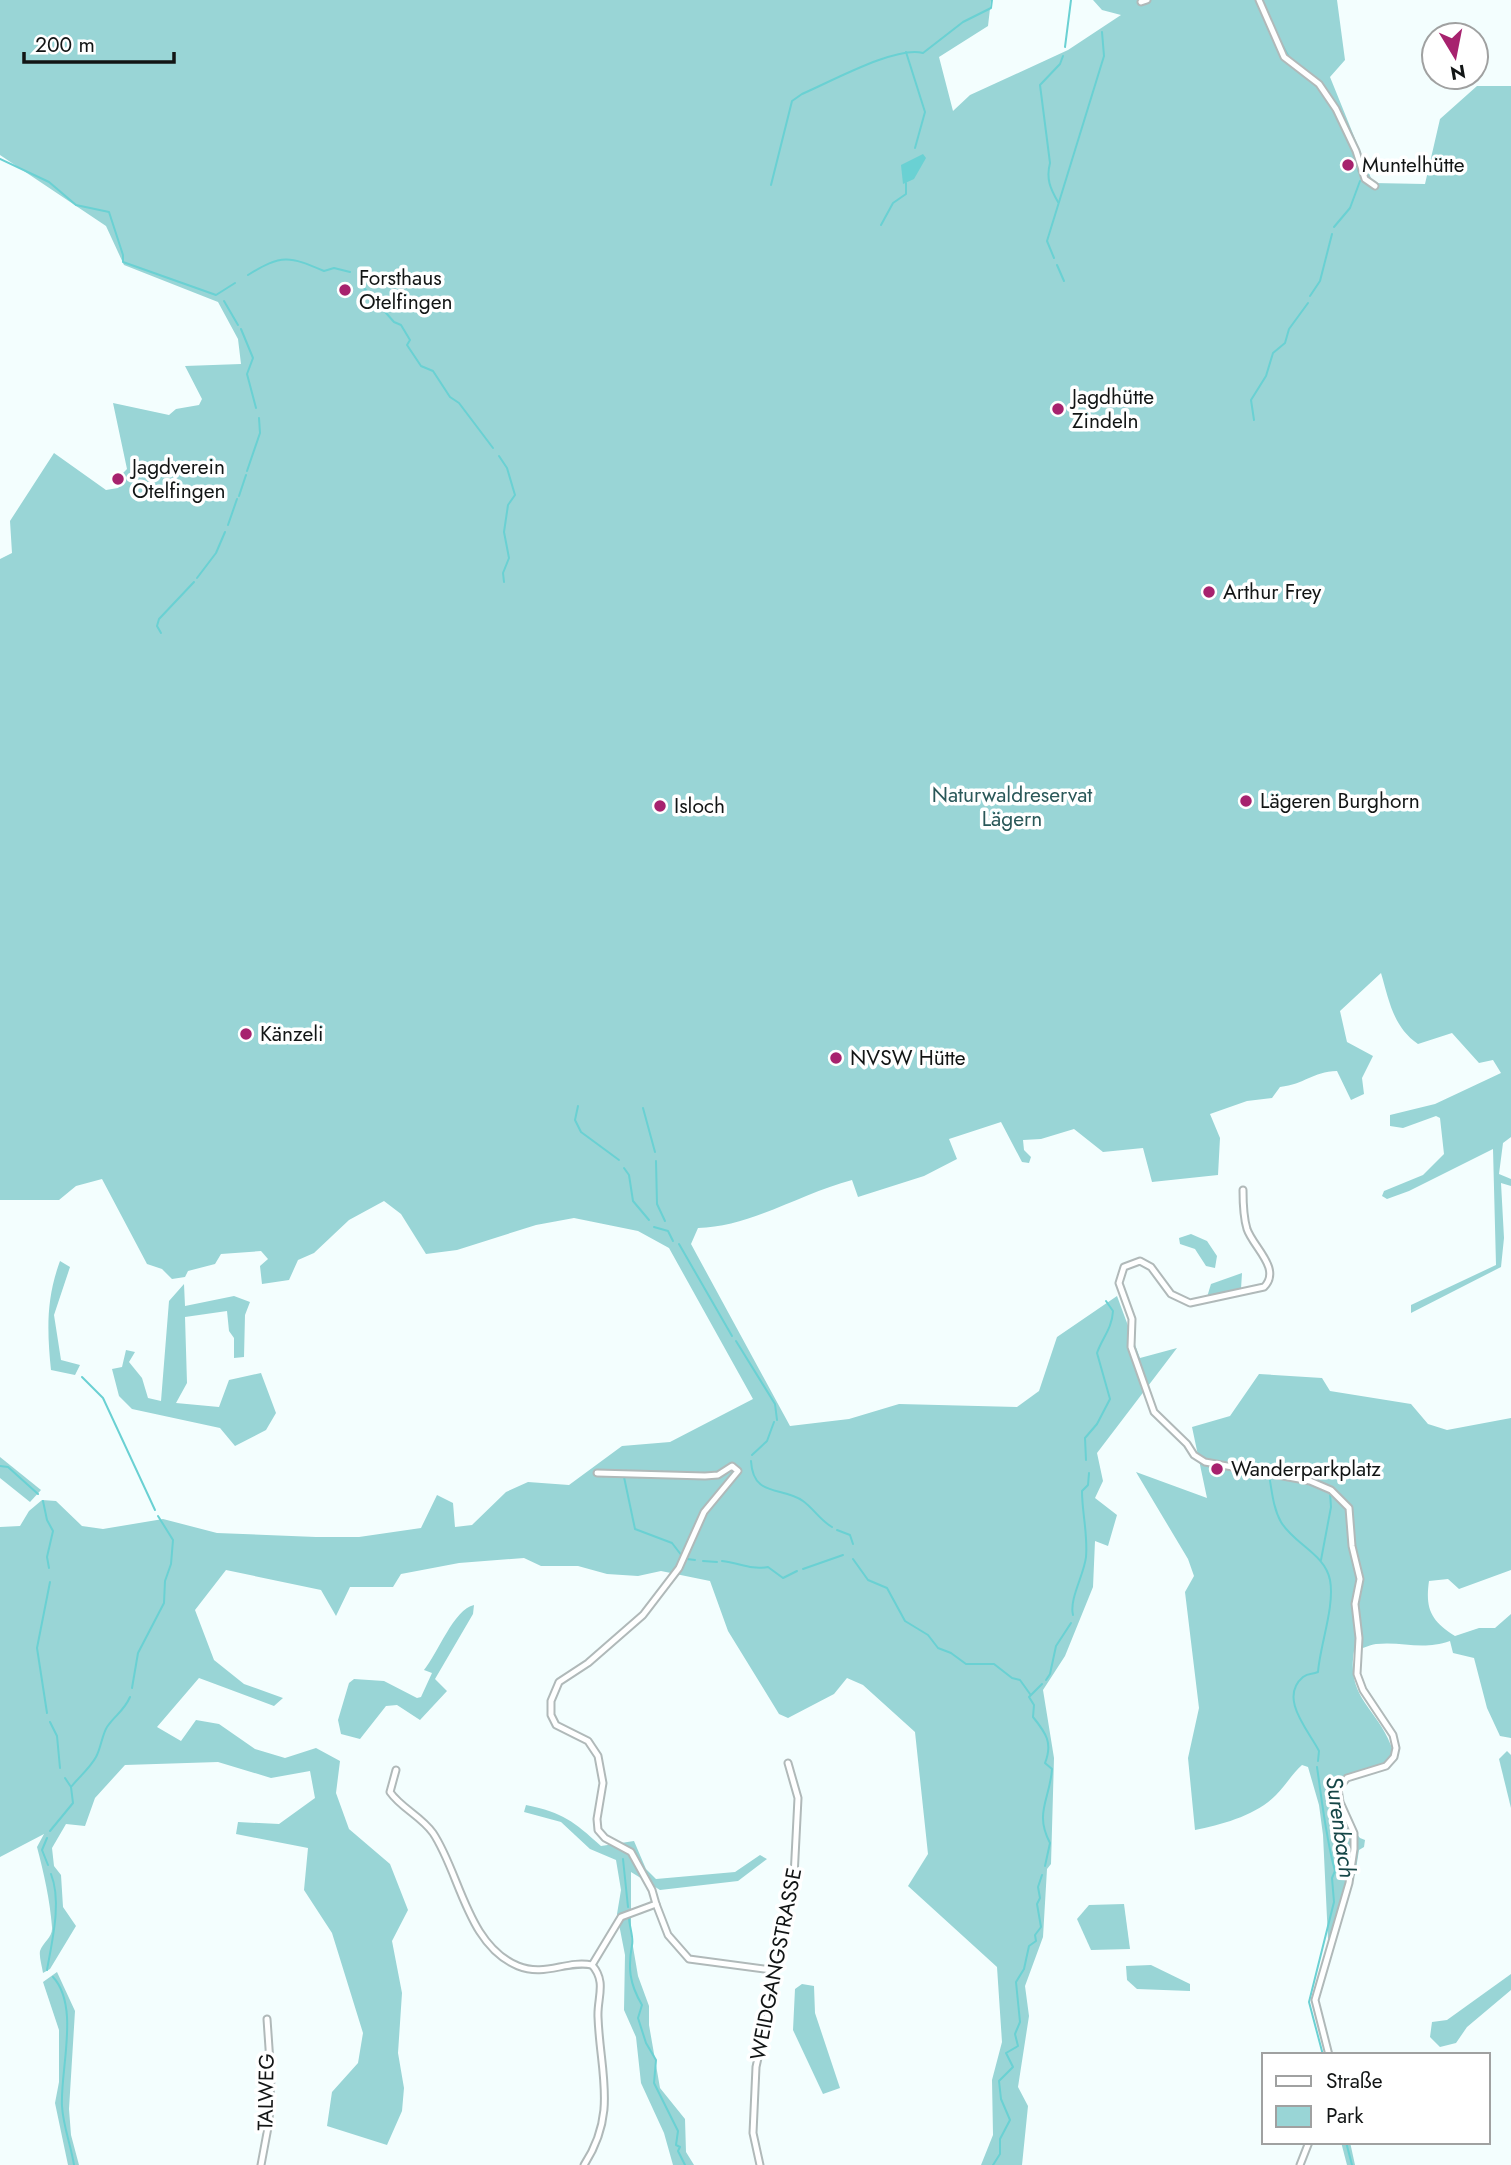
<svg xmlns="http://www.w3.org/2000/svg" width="1511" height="2165" viewBox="0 0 1511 2165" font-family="Jost,sans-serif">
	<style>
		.green { fill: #99d5d6 }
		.water { fill: #6ad1d3 }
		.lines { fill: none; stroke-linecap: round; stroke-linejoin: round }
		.stream { stroke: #6ad1d3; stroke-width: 2 }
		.minor-casing { stroke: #b0b9b9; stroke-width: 9 }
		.minor { stroke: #fff; stroke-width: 5 }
		.poi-dot { fill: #a7226e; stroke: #fff; stroke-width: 2.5 }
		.labels { text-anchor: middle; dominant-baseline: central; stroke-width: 7; stroke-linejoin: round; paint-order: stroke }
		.poi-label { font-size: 21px; fill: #121515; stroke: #fff; text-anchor: start }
		.park-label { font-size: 21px; fill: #2a5859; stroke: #fff }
		.street-label { font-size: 21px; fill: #121515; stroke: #fff }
		.water-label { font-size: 23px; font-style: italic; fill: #164647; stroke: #fff }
	</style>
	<rect width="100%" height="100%" fill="#f3fefe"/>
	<!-- green -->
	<g class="green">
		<path d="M0 0H991L988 26 939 57 953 111 970 95 1068 50 1121 15 1102 10 1093 0H1337L1345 60 1330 77 1373 183 1425 184 1440 119 1477 86H1511V1137L1503 1143 1499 1174 1511 1179V1186L1501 1183 1504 1238 1501 1267 1411 1313V1305L1496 1265 1493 1149 1409 1191 1387 1199 1382 1196 1384 1191 1423 1175 1444 1154 1440 1118 1436 1116 1403 1128 1390 1126V1115L1435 1104 1501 1073 1493 1060 1479 1063 1452 1033 1418 1044C1393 1027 1389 1000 1381 973L1340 1011 1347 1042 1373 1056 1362 1078 1364 1094 1351 1100 1337 1071C1312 1072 1305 1084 1280 1087L1272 1098 1247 1101 1210 1114 1220 1138 1218 1175 1152 1182 1143 1148 1103 1152 1074 1129 1041 1139 1023 1140 1024 1150 1031 1157 1029 1163 1022 1162 1001 1122 949 1139 957 1159 924 1176 858 1197 852 1180C802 1193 750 1227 698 1228L691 1244 790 1426 849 1419 899 1404 1017 1407 1039 1391 1057 1337 1117 1296 1140 1358 1177 1348 1097 1453 1103 1481 1095 1498 1117 1515 1108 1546 1095 1541 1093 1587 1065 1656 1043 1690 1054 1758 1051 1864 1047 1869 1043 1937 1025 1986 1029 2016 1018 2087 1028 2106 1022 2165H981L993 2135 992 2080 1002 2042 997 1967 908 1886 928 1854 915 1732 863 1685 847 1678 834 1694 788 1718 779 1714 728 1631 710 1581 661 1571 638 1576 607 1574 578 1566H541L524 1558 459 1563 401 1574 393 1587H350L336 1616 321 1590 226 1570 195 1610 214 1660 244 1684 283 1698 274 1706 199 1678 157 1727 181 1741 196 1720 219 1724 255 1749 285 1758 316 1748 340 1761 336 1793 349 1829 390 1864 408 1910 392 1941 402 1993 398 2053 404 2088 402 2111 387 2145 327 2126 332 2092 358 2063 363 2033 332 1933 304 1890 308 1848 236 1834 238 1822 279 1824 315 1798 310 1771 271 1778 218 1762 125 1765 95 1798 85 1826 66 1824 52 1848 54 1866 61 1875 63 1907 76 1926 50 1969 43 1973C42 1966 39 1957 40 1951 43 1942 53 1937 52 1927 50 1900 44 1874 37 1847L44 1834 0 1857V1527L20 1526 29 1511 42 1500 56 1501 82 1526 103 1529 163 1519 217 1533 316 1537H359L421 1528 437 1495 453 1503 455 1527 472 1525 506 1492 528 1482 569 1485 622 1446 670 1442 753 1399 669 1248 638 1231 574 1218 536 1225 457 1250 426 1254 401 1214 384 1201 349 1220 314 1253 298 1260 289 1280 262 1284 260 1266 268 1259 261 1251 221 1254 215 1264 188 1271 185 1277 172 1279 162 1269 147 1264 102 1179 76 1186 59 1200H0V559L12 553 10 521 54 453 106 490 118 488 126 480 121 475 127 469 113 403 169 415 176 409 199 405 202 399 185 366 241 364 238 339 218 302 124 265 106 226 0 155Z"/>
		<path d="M1191 1234 1207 1241 1217 1256 1215 1268 1206 1266 1195 1249 1180 1244 1179 1238Z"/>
		<path d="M60 1261 70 1267 54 1315 61 1360 80 1365 75 1375 51 1370C47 1331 46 1299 60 1261Z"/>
		<path d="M1242 1273 1241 1289 1207 1297 1211 1284Z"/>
		<path d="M184 1284 185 1306 234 1296 250 1302 245 1315 244 1357 234 1358V1338L229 1331 227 1311 185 1317 187 1383 176 1403 219 1407 229 1380 261 1373 276 1413 266 1430 235 1446 220 1428 132 1409 119 1396 112 1369 122 1367 126 1350 135 1352 129 1362 142 1378 148 1398 161 1401 169 1301Z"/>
		<path d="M1259 1374 1322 1378 1330 1391 1411 1404 1428 1424 1447 1430 1511 1418V1570L1459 1589 1448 1579 1429 1581C1425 1609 1431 1621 1455 1636L1479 1628H1495L1511 1614V1738L1500 1736 1487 1708 1474 1658 1453 1653 1450 1641C1421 1651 1403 1641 1376 1644 1369 1645 1361 1649 1354 1651 1346 1700 1379 1708 1393 1751 1384 1773 1370 1775 1349 1779 1330 1805 1343 1816 1360 1838L1365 1840 1364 1847 1359 1850 1355 1875 1348 1882 1332 1938 1328 1939 1323 1835 1319 1805 1308 1767 1302 1765C1292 1774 1286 1785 1276 1795 1257 1815 1222 1825 1195 1830L1188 1758 1199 1708 1185 1592 1194 1576 1188 1559 1136 1472 1207 1498 1192 1427 1230 1416Z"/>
		<path d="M0 1457 41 1490 30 1502 0 1478Z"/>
		<path d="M474 1605 473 1614 435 1679 447 1691 420 1720 397 1705 386 1706 360 1739 341 1734 338 1720 349 1683 354 1679 384 1681 417 1698 421 1697 432 1673 424 1670C438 1653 454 1609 474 1605Z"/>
		<path d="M1507 1751 1511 1755V1808L1499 1759Z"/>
		<path d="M526 1805C564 1813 573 1821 601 1846L634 1841 646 1869 656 1879 735 1872 760 1855 767 1859 738 1881 660 1890 631 1872V1935L638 1976 649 2006V2025L660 2088 685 2119 686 2152 694 2165H673L664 2133 641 2083 636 2037 624 2010 625 1955 617 1914 621 1890 616 1860 590 1849 561 1822 524 1812Z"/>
		<path d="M1124 1904 1130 1949 1091 1950 1077 1919 1089 1905Z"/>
		<path d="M1151 1965 1190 1984V1991L1137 1989 1127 1980 1126 1966Z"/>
		<path d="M57 1972 75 2011 69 2109 71 2135 79 2165H68L55 2103 59 2082V2030L43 1982Z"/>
		<path d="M1511 1974V1990L1467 2027 1456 2043 1440 2047 1430 2037 1432 2022 1447 2020Z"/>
		<path d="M802 1984 814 1986 815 2013 840 2088 823 2094 793 2030 795 1989Z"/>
		<path d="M1341 2142H1350L1355 2165H1347Z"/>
	</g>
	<!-- water -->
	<path class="water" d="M923 154 926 158 914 179 903 184 901 165Z"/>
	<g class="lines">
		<!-- stream -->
		<g class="stream">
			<path d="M1279 39 1290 59"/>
			<path d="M1065 47 1071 0"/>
			<path d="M906 52 925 112 915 148"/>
			<path d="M1297 64 1322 85"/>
			<path d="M1353 138 1360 153"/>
			<path d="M0 159 49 182 76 205 109 212 123 255V262L216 295 235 283"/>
			<path d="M1358 170 1359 172"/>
			<path d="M771 185 792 101 802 94C830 82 897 45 923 53L963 22 991 8 992 0"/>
			<path d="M1058 202C1050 188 1046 179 1050 163L1040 85 1060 64 1063 56"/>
			<path d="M881 225 893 203 906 194V183"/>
			<path d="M1334 227 1350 208 1360 181"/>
			<path d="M1054 258 1047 241 1104 56 1102 32"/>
			<path d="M1057 265 1064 281"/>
			<path d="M248 275C282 254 289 256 324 271L334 268 350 272"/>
			<path d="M364 288 394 322 401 325 410 340 407 345 421 366 433 371 450 397 459 403 493 448"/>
			<path d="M1310 296 1320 281 1332 234"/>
			<path d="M224 301 238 325"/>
			<path d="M241 329 253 358 247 374 256 408"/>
			<path d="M1254 420 1251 400 1266 376 1273 353 1285 343 1289 329 1308 303"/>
			<path d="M499 456 507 468 515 495 508 505 504 532 509 558 503 573 504 582"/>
			<path d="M247 471 260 433 259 418"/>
			<path d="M239 496 246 475"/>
			<path d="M228 525 237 499"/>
			<path d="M197 578 216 553 225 532"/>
			<path d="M161 633 157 626 159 619 194 582"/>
			<path d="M578 1106 575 1120 581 1132 619 1160"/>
			<path d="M643 1108 655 1152"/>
			<path d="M656 1161 657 1204 665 1221"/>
			<path d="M624 1168 629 1175 633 1201 649 1220"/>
			<path d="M654 1227 668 1231 673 1241"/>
			<path d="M679 1244 732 1336"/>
			<path d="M736 1341 775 1404 777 1420"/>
			<path d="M82 1377 103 1398 155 1510"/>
			<path d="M752 1455 767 1441 774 1422"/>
			<path d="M1086 1460 1085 1438 1097 1424 1110 1399 1097 1353C1102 1338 1112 1329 1113 1311L1106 1301"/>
			<path d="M751 1461C753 1498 782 1486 803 1501 814 1509 820 1520 832 1527"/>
			<path d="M0 1466 8 1467 38 1494"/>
			<path d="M1269 1475C1272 1491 1273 1508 1281 1522 1294 1544 1325 1554 1330 1580 1335 1606 1320 1645 1318 1672 1312 1675 1309 1672 1303 1677 1278 1698 1309 1731 1319 1751L1318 1761"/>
			<path d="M624 1477 635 1529 672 1543 682 1556"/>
			<path d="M43 1501 47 1520 53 1531 47 1557 49 1568"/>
			<path d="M837 1530 850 1535 853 1544"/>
			<path d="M687 1559 695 1560"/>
			<path d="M853 1559 868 1580 887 1588 905 1621 928 1635 938 1648 951 1653 966 1664H994L1012 1678 1020 1680 1030 1694"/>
			<path d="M1321 1560 1331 1507 1330 1493"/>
			<path d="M703 1561 717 1562"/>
			<path d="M722 1561C740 1563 750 1570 768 1567L783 1578 797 1571"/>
			<path d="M803 1569 843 1555"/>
			<path d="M1073 1615C1069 1599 1084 1575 1086 1557 1088 1534 1082 1513 1082 1491L1088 1485 1089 1473"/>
			<path d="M1046 1680 1050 1674 1056 1646 1071 1623"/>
			<path d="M1042 1684 1029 1697 1034 1705 1033 1717C1046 1733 1053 1743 1045 1763L1052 1769C1050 1799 1034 1813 1050 1843L1045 1866"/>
			<path d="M132 1688 138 1653 164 1603 165 1581 171 1564 173 1540 158 1516"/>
			<path d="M47 1713 37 1648 50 1582"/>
			<path d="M50 1722 57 1736 60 1768"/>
			<path d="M1317 1767C1322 1801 1326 1839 1335 1871L1332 1878 1334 1902 1309 2002 1323 2055"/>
			<path d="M71 1787C79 1777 90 1768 96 1757 101 1748 102 1735 107 1727 115 1715 124 1711 130 1697"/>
			<path d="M50 1831 73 1803 71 1787 65 1778"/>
			<path d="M47 1838 42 1850 48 1865"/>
			<path d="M623 1859 628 1907"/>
			<path d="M629 1917C629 1926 634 1938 632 1945 628 1967 629 1983 642 2005L638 2018 646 2043 656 2060 654 2083 678 2131 676 2145 680 2147 678 2151 685 2165"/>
			<path d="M47 1970C52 1941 62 1902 51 1874"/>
			<path d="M53 1977C80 2006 60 2070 62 2106 63 2126 71 2145 74 2165"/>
			<path d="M1346 2142 1352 2165"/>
			<path d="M993 2165 1000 2154V2139L1010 2120 1001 2099 999 2081 1013 2067 1006 2053 1018 2046 1015 2034 1020 2022 1016 1982 1024 1969 1029 1946 1036 1941 1035 1935 1041 1927 1037 1904 1040 1898 1038 1887 1042 1875"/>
		</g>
		<defs>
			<g id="minor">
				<path d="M1259 0 1284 57 1319 84 1336 109 1356 151 1365 179 1375 186"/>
				<path d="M1141 2 1147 0"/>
				<path d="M1243 1190C1243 1203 1243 1216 1247 1229 1253 1247 1282 1269 1264 1287L1190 1303 1171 1294 1151 1267 1140 1261 1124 1267 1119 1283 1132 1319 1131 1347 1154 1412 1187 1444 1194 1455 1205 1462 1310 1481 1331 1490 1349 1508 1352 1546 1360 1579 1355 1604 1359 1638 1357 1674 1363 1690 1393 1735 1396 1748 1394 1757 1386 1766 1347 1778 1338 1789 1340 1802 1354 1833V1849L1349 1883 1315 2000 1329 2055"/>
				<path d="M396 1770 390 1792C401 1808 421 1816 433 1833 460 1873 467 1945 518 1966 545 1977 566 1960 592 1965"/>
				<path d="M656 1904 668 1935 689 1959 772 1970"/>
				<path d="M592 1965 621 1917 656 1904 652 1890 631 1852 605 1838 598 1830 597 1819 603 1783 598 1756 588 1741 556 1725 551 1715V1701L559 1682 588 1663 643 1615 679 1568 704 1512 738 1471 732 1466 718 1475 705 1476 597 1473"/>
				<path d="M261 2165 269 2122 271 2077 267 2019"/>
				<path d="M584 2165C618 2113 600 2073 598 2017 597 1998 607 1982 592 1965"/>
				<path d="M760 2165 753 2133 756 2067 770 2003 772 1970 794 1877 798 1798 788 1763"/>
				<path d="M1300 2165 1309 2142"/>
			</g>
		</defs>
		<!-- minor casing -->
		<use href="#minor" class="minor-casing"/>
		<!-- minor -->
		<use href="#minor" class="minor"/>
	</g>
	<!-- markers -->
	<g class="poi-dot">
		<circle cx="1348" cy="165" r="7"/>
		<circle cx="345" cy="290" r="7"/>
		<circle cx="1058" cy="409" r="7"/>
		<circle cx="118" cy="479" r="7"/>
		<circle cx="1209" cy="592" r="7"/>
		<circle cx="1246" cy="801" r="7"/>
		<circle cx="660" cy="806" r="7"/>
		<circle cx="246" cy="1034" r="7"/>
		<circle cx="836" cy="1058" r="7"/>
		<circle cx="1217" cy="1469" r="7"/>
	</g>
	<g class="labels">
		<!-- poi labels -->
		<g class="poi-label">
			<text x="1362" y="165">Muntelhütte</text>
			<text x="359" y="278">Forsthaus<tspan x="359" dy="24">Otelfingen</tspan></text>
			<text x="1072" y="397">Jagdhütte<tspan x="1072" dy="24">Zindeln</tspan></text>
			<text x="132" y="467">Jagdverein<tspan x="132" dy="24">Otelfingen</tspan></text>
			<text x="1223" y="592">Arthur Frey</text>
			<text x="1260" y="801">Lägeren Burghorn</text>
			<text x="674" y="806">Isloch</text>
			<text x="260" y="1034">Känzeli</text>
			<text x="850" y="1058">NVSW Hütte</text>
			<text x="1231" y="1469">Wanderparkplatz</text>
		</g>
		<!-- park labels -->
		<g class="park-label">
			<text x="1012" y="795">Naturwaldreservat<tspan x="1012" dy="24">Lägern</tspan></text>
		</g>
		<!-- street labels -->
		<g class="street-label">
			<text transform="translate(776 1964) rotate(-79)">WEIDGANGSTRASSE</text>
			<text transform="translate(266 2092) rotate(-89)">TALWEG</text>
		</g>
		<!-- water labels -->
		<g class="water-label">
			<text transform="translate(1341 1827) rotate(82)">Surenbach</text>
		</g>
	</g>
	<!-- legend -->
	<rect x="1262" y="2053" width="228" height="91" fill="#ffffff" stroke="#a0a1a1" stroke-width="2"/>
	<rect x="1276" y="2076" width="35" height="10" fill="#ffffff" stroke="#a0a1a1" stroke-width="2"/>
	<text x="1326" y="2088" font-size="21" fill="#121515">Straße</text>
	<rect x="1276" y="2106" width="35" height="21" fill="#99d5d6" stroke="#a0a1a1" stroke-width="2"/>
	<text x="1326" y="2123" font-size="21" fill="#121515">Park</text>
	<!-- north arrow -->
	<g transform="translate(1455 56) rotate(170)"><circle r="33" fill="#ffffff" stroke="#a0a1a1" stroke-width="2"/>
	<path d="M0-5L12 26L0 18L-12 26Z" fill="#a7226e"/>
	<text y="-10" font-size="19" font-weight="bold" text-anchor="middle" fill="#121515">N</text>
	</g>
	<!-- scale -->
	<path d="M24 52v10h150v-10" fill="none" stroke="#121515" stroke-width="3.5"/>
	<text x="35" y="52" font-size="21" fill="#121515" stroke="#ffffff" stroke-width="5" paint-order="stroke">200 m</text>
</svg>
